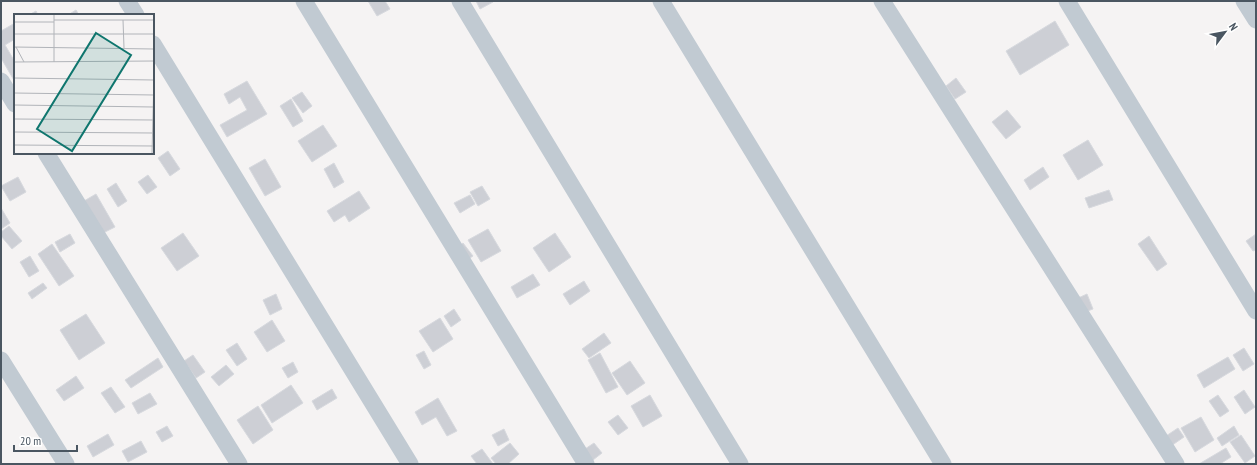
<svg xmlns="http://www.w3.org/2000/svg" width="1257" height="465" viewBox="0 0 1257 465" font-family="'PT Sans Narrow',sans-serif">
	<style>
		.building { fill: #cdcfd5; stroke: #d7d9de }
		.lines { fill: none; stroke-linecap: round; stroke-linejoin: round }
		.minor { stroke: #c1cad2; stroke-width: 17 }
		.inset-road { fill: none; stroke: #b1b4b9; stroke-width: 1 }
		.view { fill: #0f766e; fill-opacity: 0.15; stroke: #0f766e; stroke-width: 2 }
		.inset-edge { fill: none; stroke: #4a5661; stroke-width: 2 }
	</style>
	<rect width="100%" height="100%" fill="#f5f3f3"/>
	<!-- building -->
	<g class="building">
		<path d="M368 1H385L390 9 377 16Z"/>
		<path d="M476 1H492L493 2 480 9Z"/>
		<path d="M76 10 79 15H68Z"/>
		<path d="M36 11 38 15H29Z"/>
		<path d="M1055 21 1069 45 1020 75 1006 51Z"/>
		<path d="M15 23V39L5 45 15 62V82L1 58V31Z"/>
		<path d="M956 78 966 92 955 99 946 86Z"/>
		<path d="M247 81 267 114 227 137 220 125 247 110 240 97 229 104 224 94Z"/>
		<path d="M302 92 312 106 303 113 292 98Z"/>
		<path d="M291 99 303 121 293 127 280 106Z"/>
		<path d="M1007 110 1021 127 1006 139 992 122Z"/>
		<path d="M323 125 337 146 312 162 298 141Z"/>
		<path d="M1088 140 1103 165 1078 180 1063 155Z"/>
		<path d="M168 151 180 169 170 176 158 158Z"/>
		<path d="M265 159 281 187 265 196 249 168Z"/>
		<path d="M334 163 344 182 334 188 324 169Z"/>
		<path d="M1043 167 1049 177 1030 190 1024 180Z"/>
		<path d="M148 175 157 187 147 194 138 182Z"/>
		<path d="M18 177 26 192 10 201 1 186Z"/>
		<path d="M116 183 127 201 118 207 107 189Z"/>
		<path d="M482 186 490 199 478 206 470 192Z"/>
		<path d="M1109 190 1113 200 1089 208 1085 198Z"/>
		<path d="M359 191 370 208 349 222 345 215 334 222 327 211Z"/>
		<path d="M96 194 115 227 103 233 84 201Z"/>
		<path d="M470 195 475 204 460 213 454 203Z"/>
		<path d="M1 208 10 223 1 229Z"/>
		<path d="M9 226 22 241 12 249 1 236V232Z"/>
		<path d="M488 229 501 251 481 262 468 240Z"/>
		<path d="M183 233 199 256 177 271 161 248Z"/>
		<path d="M555 233 571 257 549 272 533 248Z"/>
		<path d="M70 234 75 243 60 252 55 242Z"/>
		<path d="M1256 234V250L1253 251 1246 241Z"/>
		<path d="M1149 236 1167 264 1157 271 1138 244Z"/>
		<path d="M463 243 473 256 462 263 454 250Z"/>
		<path d="M52 244 74 276 59 286 38 254Z"/>
		<path d="M30 256 39 271 29 277 20 262Z"/>
		<path d="M533 274 540 285 517 298 511 287Z"/>
		<path d="M584 281 590 291 570 305 563 294Z"/>
		<path d="M43 283 47 288 32 299 28 293Z"/>
		<path d="M276 294 282 309 270 315 263 300Z"/>
		<path d="M1087 294 1093 309 1082 313 1076 299Z"/>
		<path d="M454 309 461 320 451 327 444 316Z"/>
		<path d="M86 314 105 343 79 360 60 330Z"/>
		<path d="M440 318 453 339 433 352 419 331Z"/>
		<path d="M272 320 285 341 267 352 254 332Z"/>
		<path d="M604 333 611 343 589 358 582 349Z"/>
		<path d="M237 343 247 359 237 366 226 350Z"/>
		<path d="M1244 348 1254 364 1243 371 1233 355Z"/>
		<path d="M424 351 431 365 424 369 416 355Z"/>
		<path d="M600 353 618 387 606 393 588 360Z"/>
		<path d="M193 355 205 372 196 378 184 361Z"/>
		<path d="M1228 357 1235 369 1204 388 1197 375Z"/>
		<path d="M158 358 163 367 131 388 125 380Z"/>
		<path d="M630 361 645 383 627 395 612 373Z"/>
		<path d="M293 362 298 372 288 378 282 368Z"/>
		<path d="M226 365 234 374 219 386 211 377Z"/>
		<path d="M76 376 84 388 64 401 56 390Z"/>
		<path d="M291 385 303 403 272 423 261 405Z"/>
		<path d="M111 387 125 407 115 413 101 393Z"/>
		<path d="M332 389 337 398 317 410 312 401Z"/>
		<path d="M1244 390 1255 407 1245 414 1234 397Z"/>
		<path d="M150 393 157 404 138 414 132 403Z"/>
		<path d="M650 395 662 416 643 427 631 406Z"/>
		<path d="M1218 395 1229 411 1220 417 1209 401Z"/>
		<path d="M438 398 457 431 447 436 436 417 422 425 415 412Z"/>
		<path d="M258 406 273 430 253 444 237 420Z"/>
		<path d="M618 415 628 428 618 435 608 422Z"/>
		<path d="M1201 417 1214 440 1195 452 1181 428Z"/>
		<path d="M167 426 173 436 162 442 156 432Z"/>
		<path d="M1234 426 1239 435 1222 446 1217 438Z"/>
		<path d="M1178 428 1184 437 1171 446 1166 436Z"/>
		<path d="M504 429 509 440 498 446 492 435Z"/>
		<path d="M108 434 114 445 93 457 87 446Z"/>
		<path d="M1241 435 1255 456 1245 463 1230 442Z"/>
		<path d="M141 441 147 452 128 462 122 451Z"/>
		<path d="M510 443 519 454 508 464H496L491 458Z"/>
		<path d="M594 443 602 453 593 460 585 449Z"/>
		<path d="M1226 448 1231 457 1220 464H1199Z"/>
		<path d="M482 449 493 464H477L471 456Z"/>
	</g>
	<g class="lines">
		<!-- minor -->
		<g class="minor">
			<path d="M127 1 136 15"/>
			<path d="M304 1 586 464"/>
			<path d="M460 1 740 464"/>
			<path d="M661 1 943 464"/>
			<path d="M882 1 1176 464"/>
			<path d="M1067 1 1256 311"/>
			<path d="M1244 1 1256 20"/>
			<path d="M153 44 410 464"/>
			<path d="M1 81 15 104"/>
			<path d="M46 153 239 464"/>
			<path d="M1 360 66 464"/>
		</g>
	</g>
	<!-- overview -->
	<g transform="translate(14 14)">
		<rect width="140" height="140" fill="#f5f3f3"/>
		<path class="inset-road" d="M40 6H140M109 6 110 34M0 8H40M0 20H140M0 33 140 35M2 33 10 48M0 48 140 47M40 48V0M0 64 140 66M0 79 140 81M0 91 139 93M0 105 140 106M0 118 139 119M0 131 140 132M138 140 140 62"/>
		<path class="view" d="M82 19 117 41 58 137 23 115Z"/>
		<rect width="140" height="140" class="inset-edge"/>
	</g>
	<!-- border -->
	<rect width="1257" height="465" fill="none" stroke="#4a5661" stroke-width="4"/>
	<!-- north arrow -->
	<g transform="translate(1225 32) rotate(58)" stroke="#ffffff" stroke-width="3" paint-order="stroke">
	<path d="M0-3L7 15L0 10L-7 15Z" fill="#4a5661"/>
	<text y="-6" font-size="11" font-weight="bold" text-anchor="middle" fill="#4a5661">N</text>
	</g>
	<!-- scale -->
	<path d="M14 445v6h63v-6" fill="none" stroke="#4a5661" stroke-width="2"/>
	<text x="20" y="445" font-size="12" fill="#4a5661" stroke="#ffffff" stroke-width="3" paint-order="stroke">20 m</text>
</svg>
